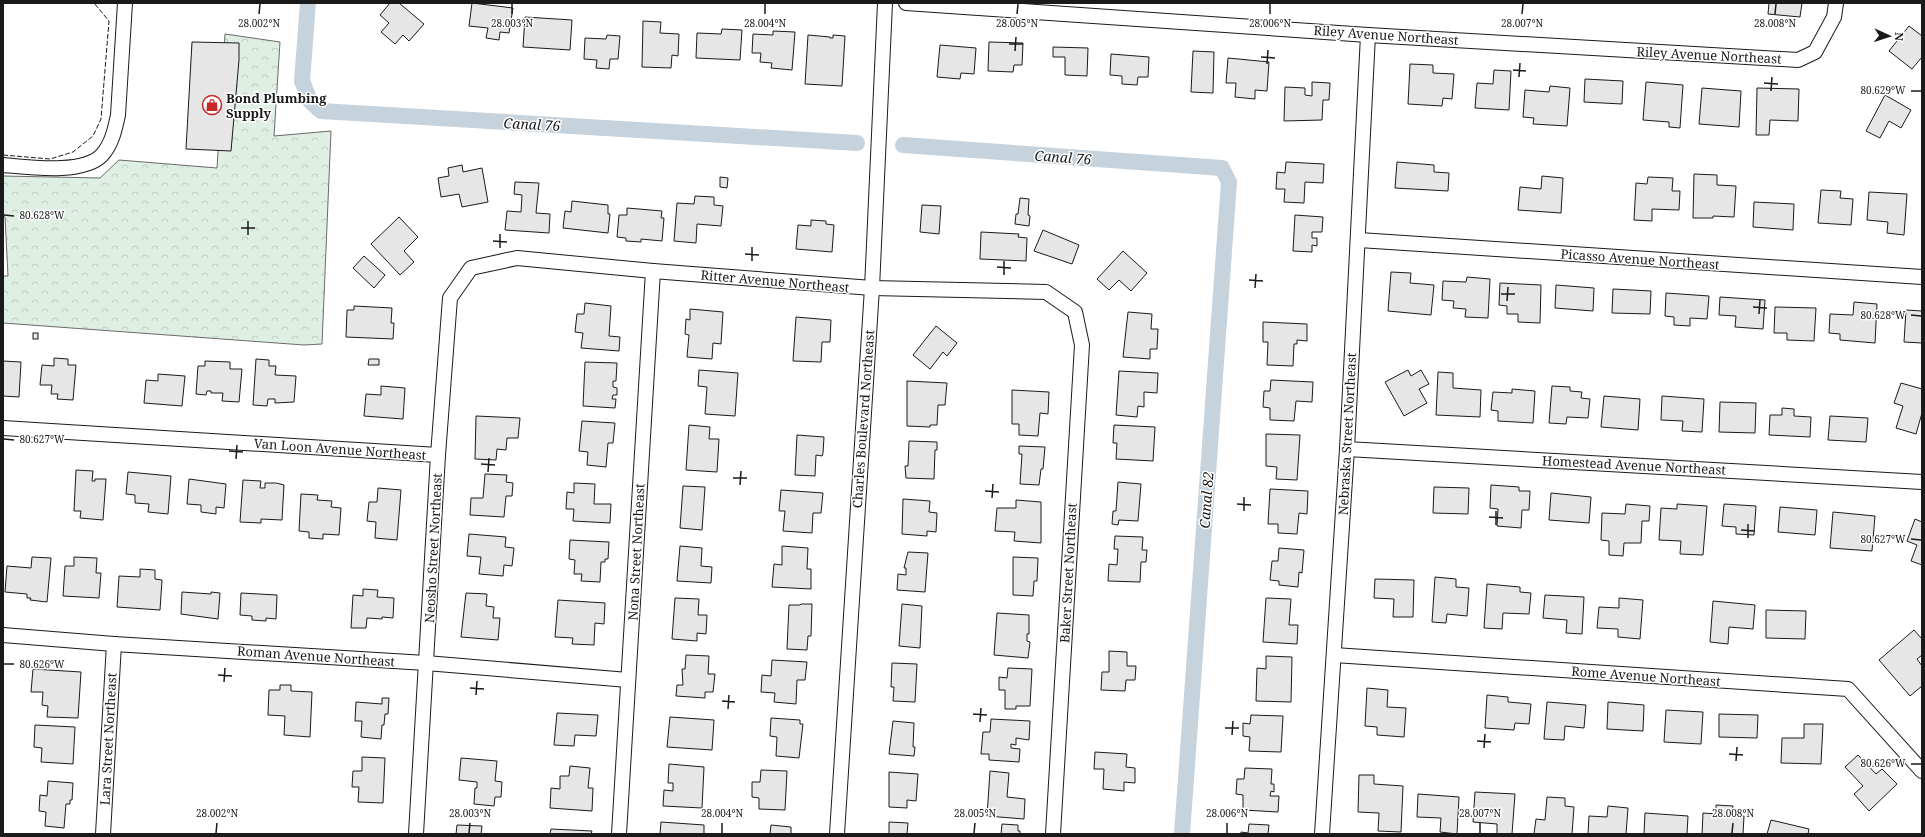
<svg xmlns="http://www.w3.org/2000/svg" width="1925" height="837" viewBox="0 0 1925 837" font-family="'Noto Serif',serif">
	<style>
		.forest { fill: url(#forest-crowns); stroke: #6a6a6a }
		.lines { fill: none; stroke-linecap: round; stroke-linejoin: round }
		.canal { stroke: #c6d2dc; stroke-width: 16 }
		.building { fill: #e6e6e6; stroke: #1a1a1a }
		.street-casing { stroke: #1a1a1a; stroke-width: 16 }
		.street { stroke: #fff; stroke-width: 14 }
		.fence { stroke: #1a1a1a; stroke-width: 1; stroke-dasharray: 5 2; stroke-linecap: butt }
		.ticks { fill: none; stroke: #1a1a1a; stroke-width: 1.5 }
		.labels { text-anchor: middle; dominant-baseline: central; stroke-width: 3; stroke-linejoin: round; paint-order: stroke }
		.street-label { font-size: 13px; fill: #1a1a1a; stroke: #fff }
		.poi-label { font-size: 13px; font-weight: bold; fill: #1a1a1a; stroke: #fff; text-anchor: start }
		.water-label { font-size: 14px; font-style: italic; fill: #1a1a1a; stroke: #fff }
		.ticks-label { font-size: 10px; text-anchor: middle; fill: #1a1a1a; stroke: #fff; stroke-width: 3; stroke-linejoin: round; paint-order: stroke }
	</style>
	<defs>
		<pattern id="forest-crowns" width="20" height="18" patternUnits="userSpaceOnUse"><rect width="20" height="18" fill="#e0efe3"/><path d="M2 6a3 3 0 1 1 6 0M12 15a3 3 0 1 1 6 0" fill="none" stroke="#c0ccc2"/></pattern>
	</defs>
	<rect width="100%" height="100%" fill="#fff"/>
	<!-- forest -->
	<path class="forest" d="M225 34 280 42 274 136 331 131 322 344 304 345 3 323V276H8L5 217 3 216V176L100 178 119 160 217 168Z"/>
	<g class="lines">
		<!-- canal -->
		<g class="canal">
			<path d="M308 3 302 81 310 101 321 111 857 143"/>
			<path d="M903 145 1222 168 1229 182 1182 834"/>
		</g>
	</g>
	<!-- building -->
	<g class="building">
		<path d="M390 3H399L424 24 409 41 403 35 395 44 381 32 389 23 380 15Z"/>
		<path d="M472 3 513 8 509 33 500 32 499 40 486 38 488 28 469 26Z"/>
		<path d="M1769 3H1802L1800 17 1768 14Z"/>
		<path d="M525 17 572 20 570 50 523 47Z"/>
		<path d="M643 21 661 22 660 33 679 34 678 56 672 55 671 68 642 67Z"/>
		<path d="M1909 26 1922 36V57L1912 69 1889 51Z"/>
		<path d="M722 29 742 30 740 60 696 58 697 33 721 34Z"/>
		<path d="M773 31 795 32 792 70 771 68 772 63 760 62 761 53H752L753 34 773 35Z"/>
		<path d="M607 35 620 36 618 59H610L609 69 596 68 597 60 584 59 585 38 606 39Z"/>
		<path d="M808 35 830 37V38H833V35L845 36 842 86 805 84Z"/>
		<path d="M192 42 239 43V60L231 151 186 149Z"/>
		<path d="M989 42 1023 43 1022 65H1014L1013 72 988 71Z"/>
		<path d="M940 45 976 48 974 74 961 73 960 79 937 77Z"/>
		<path d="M1053 47 1088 48 1087 76 1065 75V57H1053Z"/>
		<path d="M1193 51 1214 52 1213 93 1191 92Z"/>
		<path d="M1111 54 1149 57 1148 77H1138L1137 85 1122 84V76L1110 75Z"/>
		<path d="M1228 58 1269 62 1267 91 1255 90V99L1235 97 1236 83H1226Z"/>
		<path d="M1410 64 1433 65V73L1454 74 1452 99 1443 98 1442 106 1408 104Z"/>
		<path d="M1494 70 1511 71 1509 110 1475 108 1477 83 1493 84Z"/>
		<path d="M1585 79 1623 81 1622 104 1584 102Z"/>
		<path d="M1312 82 1330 83 1329 100H1323L1322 120 1284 121 1285 87 1305 88V95L1312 96Z"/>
		<path d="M1646 82 1683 85 1680 128 1669 127V122L1643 120Z"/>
		<path d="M1550 86 1570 88 1567 126 1533 124 1534 118 1523 117 1525 90 1549 92Z"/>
		<path d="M1702 88 1741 91 1739 127 1699 124Z"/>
		<path d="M1757 88 1799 89 1798 121 1770 120 1769 135H1756Z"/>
		<path d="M1885 95 1911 110 1901 128 1889 121 1880 138 1866 131Z"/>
		<path d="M1286 162 1324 164 1323 183 1305 182 1304 203 1284 202 1285 189H1276L1277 172 1285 173Z"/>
		<path d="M1397 162 1434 165V172L1449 173 1448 191 1395 188Z"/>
		<path d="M462 165 463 172 482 168 488 202 462 207 459 194 441 197 438 178 449 176 448 168Z"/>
		<path d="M1694 174 1717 175V185L1736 186 1734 217 1713 216V218H1693Z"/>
		<path d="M1542 176 1563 178 1561 213 1518 210 1520 187 1541 189Z"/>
		<path d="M720 177 728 178 727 188 720 187Z"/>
		<path d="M1648 177 1673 178 1672 191H1680L1679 210 1652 209V221L1634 220 1636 183 1647 184Z"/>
		<path d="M515 182 539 183 536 213 550 214 549 233 505 230 507 211 521 212 522 195 514 194Z"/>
		<path d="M1821 190 1841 191 1840 198 1853 199 1851 225 1818 223Z"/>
		<path d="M1869 192 1907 194 1904 235 1887 233 1888 222 1867 220Z"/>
		<path d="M695 196 714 197V205L723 206 721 226 697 224 696 243 674 241 677 203 694 204Z"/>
		<path d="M1020 198 1029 199 1028 215 1030 216 1029 226 1015 224 1016 214H1018Z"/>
		<path d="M572 201 608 205V214H610L608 233 563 228 565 211 571 212Z"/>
		<path d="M1754 202 1794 204 1793 230 1753 227Z"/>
		<path d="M922 205 941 206 939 234 920 232Z"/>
		<path d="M627 208 662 211 661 218H664L662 241 641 239V242L626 241V238L617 237 619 215H627Z"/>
		<path d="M1295 215 1323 217 1322 232H1312V238H1317V246L1312 245V252L1293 251Z"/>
		<path d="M399 217 418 237 404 251 414 262 400 275 371 244Z"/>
		<path d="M811 220 826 221V224L834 225 832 252 796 249 798 225 811 226Z"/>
		<path d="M1043 230 1079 245 1072 264 1034 251Z"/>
		<path d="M981 232 1019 234 1018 237 1027 238 1026 261 980 259Z"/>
		<path d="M1123 251 1147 273 1131 291 1119 280 1109 290 1097 279Z"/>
		<path d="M364 256 385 275 374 288 353 268Z"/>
		<path d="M1391 272 1411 273 1410 283 1434 285 1431 315 1388 311Z"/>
		<path d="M1467 277 1490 279 1488 318 1465 317 1466 309 1453 308 1454 301 1442 300 1443 281 1466 282Z"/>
		<path d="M1500 283 1541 285 1540 323 1518 322V314H1507V306L1499 305Z"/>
		<path d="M1556 285 1594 288 1593 311 1555 308Z"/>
		<path d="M1613 289 1651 291 1650 314 1612 313Z"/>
		<path d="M1666 293 1709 296 1707 319 1690 318V326L1674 325V317L1665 316Z"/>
		<path d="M1720 297 1765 300 1763 329 1735 327 1736 316 1719 315Z"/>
		<path d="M1854 302 1877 304 1875 343 1840 340V334L1829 333 1830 314 1853 315Z"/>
		<path d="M585 303 611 306 609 336 620 337 619 351 581 348 583 333 575 332 577 314H584Z"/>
		<path d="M354 306 392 308 391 323H394L393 339 346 337 347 310H354Z"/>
		<path d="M1775 307 1816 308 1814 341 1787 340V333H1774Z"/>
		<path d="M690 309 723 312 721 344 713 343 712 359 687 357 689 335 685 334 686 319 690 320Z"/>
		<path d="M1906 310 1922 311V343L1904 342Z"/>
		<path d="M1128 312 1152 314 1151 329H1158L1157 349H1150V359L1123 357Z"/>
		<path d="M796 317 831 320 830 342H822L821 362 793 361Z"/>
		<path d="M1263 322 1307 324V341L1297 340V344H1294L1293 366 1267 365 1268 342H1263Z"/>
		<path d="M936 326 957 343 947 356 943 352 930 369 913 355Z"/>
		<rect x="33" y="333" width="5" height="6"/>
		<path d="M54 358 68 359V365H76L73 400 57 399 58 394H51L52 385H40L42 365 54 366Z"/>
		<path d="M256 359 269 360V366H276L275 375 296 376 294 402 275 403V399H268L267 406 253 405Z"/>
		<path d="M369 359H379V365H368Z"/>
		<path d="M3 361 21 362 19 397 3 396Z"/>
		<path d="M205 361 230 362V369H242L239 402 222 401 223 393H211V391H207L206 395 196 394 198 366H205Z"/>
		<path d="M585 362 617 363 616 381H613V387L617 388V395H613L612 399H616L615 408 583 406Z"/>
		<path d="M699 370 738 373 735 416 705 414 707 387 698 386Z"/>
		<path d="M1408 370 1411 376 1421 370 1429 384 1419 389 1427 403 1404 416 1385 382Z"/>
		<path d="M1119 371 1158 373 1157 393 1144 392V407L1138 406 1137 417 1116 415Z"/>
		<path d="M1438 372 1453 373V388L1481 390 1480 417 1436 415Z"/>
		<path d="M158 374 185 376 182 406 144 403 146 380 158 381Z"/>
		<path d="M1271 380 1313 382 1312 402 1296 401 1294 421 1270 420V408L1263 407 1264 391H1270Z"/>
		<path d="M907 381 947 383 945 405H938L937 425H930V427L907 426Z"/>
		<path d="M1901 383 1922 389V413L1916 434 1896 428 1903 406 1894 403Z"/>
		<path d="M381 386 405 388 403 419 364 416 366 394 381 395Z"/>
		<path d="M1552 386 1570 387V391L1582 392 1581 398 1590 399 1588 418 1567 417 1566 424 1549 423Z"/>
		<path d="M1512 389 1535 391 1533 423 1498 421V411L1491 410 1493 392 1512 393Z"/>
		<path d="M1012 390 1049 392 1048 414 1040 413 1038 436 1019 435V424H1012Z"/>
		<path d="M1604 396 1640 399 1638 430 1601 427Z"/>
		<path d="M1662 396 1704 399 1702 432 1682 431 1683 421 1661 420Z"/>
		<path d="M1720 402 1756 403 1755 433 1719 432Z"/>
		<path d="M1782 408 1794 409V416L1811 417 1810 437 1769 435 1770 415H1782Z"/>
		<path d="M476 416 520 418 518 438H507L506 450 497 449 496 460 475 459Z"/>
		<path d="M1830 416 1868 418 1866 442 1828 440Z"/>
		<path d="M582 421 615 423 613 443H608L606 467 587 465 588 452 579 451Z"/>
		<path d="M689 425 710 427 709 439H719L717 472 686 470Z"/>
		<path d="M1114 425 1155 427 1153 461 1116 459 1117 443H1113Z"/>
		<path d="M1266 434 1300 435 1297 480 1276 479 1277 467 1266 466Z"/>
		<path d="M797 435 824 437 823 453 822 456 816 455 815 476 795 475Z"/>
		<path d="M909 441 937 442V450H935L934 479 906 478 905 466H908Z"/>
		<path d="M1019 446 1045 447 1043 469H1041L1039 485 1020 484 1022 454H1019Z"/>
		<path d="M76 470 93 471 92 481H95V479H106L103 520 80 518 81 511H74Z"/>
		<path d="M128 472 171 476 168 514 148 512 149 504 135 503V495L126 494Z"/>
		<path d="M485 474 507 475 506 482 513 483 512 496H506L504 517 470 515 471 498H483Z"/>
		<path d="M189 479 226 484 224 508 216 507V514L201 512V505L187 504Z"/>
		<path d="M243 480 261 481 260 488H265V483H276L284 485 282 520 261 519V523L240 522Z"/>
		<path d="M1118 482 1141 484 1138 521 1119 520 1118 525 1112 524 1113 511H1116Z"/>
		<path d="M574 483 595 484 594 504H611L610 523 573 521 574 509H566L567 492 574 493Z"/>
		<path d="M1491 485 1519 487V491H1530L1529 510H1522L1521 528 1497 526 1498 509 1490 508Z"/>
		<path d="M683 486 705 487 702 530 680 528Z"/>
		<path d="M1434 487 1469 488 1468 514 1433 513Z"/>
		<path d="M378 488 401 490 397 540 375 538 376 522 367 521 369 502H377Z"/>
		<path d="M1270 489 1308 491 1307 514 1299 513 1297 534 1278 533V524H1268Z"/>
		<path d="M781 490 823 493 821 513H813L812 533 783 531 785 511H779Z"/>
		<path d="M1551 493 1591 497 1589 523 1549 520Z"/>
		<path d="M301 494 318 495 317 500 332 501 331 507 341 508 339 535 323 534V539L309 538V532L299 531Z"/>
		<path d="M903 499 930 501 929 512 937 513 936 532 927 531V536L902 534Z"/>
		<path d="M1016 500 1041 502V543L1014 541 1015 532 995 531 997 508H1016Z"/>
		<path d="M1626 504 1650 506 1649 521H1642L1641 543H1624L1623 556 1609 555V541L1601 540 1602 513 1625 514Z"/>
		<path d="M1677 504 1707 506 1703 555 1680 554 1681 541 1659 540 1661 508 1677 509Z"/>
		<path d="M1724 504 1756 506 1754 535 1736 534V527L1722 526Z"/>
		<path d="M1780 507 1817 510 1815 535 1778 532Z"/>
		<path d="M1833 512 1875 516 1872 551 1830 548Z"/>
		<path d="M1915 519 1922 522V565L1911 561 1917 545 1907 541Z"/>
		<path d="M469 534 506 537 505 547 514 548 512 566 504 565 503 576 479 574 481 557 467 556Z"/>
		<path d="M1115 536 1143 537 1142 550H1147L1146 562H1141L1140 582 1108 581 1109 564 1117 565 1118 549H1114Z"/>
		<path d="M570 540 609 542 608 559H605V562H601L600 582 581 581 582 574H574L575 560 569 559Z"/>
		<path d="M680 546 702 548 701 566 712 567 711 583 677 581Z"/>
		<path d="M782 546 808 548 807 569H811V589L772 587 774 564 782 565Z"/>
		<path d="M1279 548 1304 550 1302 573 1299 572 1298 587 1279 585V581L1270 580 1272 561H1278Z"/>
		<path d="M908 552 928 553 925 592 897 590 898 574 906 575V568H904Z"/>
		<path d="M32 557 51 558 47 602 30 600 31 598H27V594L5 592 7 566 31 568Z"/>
		<path d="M74 557 97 558 96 573H101L99 598 63 596 65 566H74Z"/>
		<path d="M1013 557 1038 558 1037 581H1034L1033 596 1013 595Z"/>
		<path d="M140 569 155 570V579L162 580 160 610 117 607 119 576 140 577Z"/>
		<path d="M1435 577 1456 579V587L1469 588 1467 616 1447 614 1446 623 1432 622Z"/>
		<path d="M1375 579 1414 580 1413 617H1393L1394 599 1374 598Z"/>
		<path d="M1487 584 1520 587V592L1531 593 1529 614 1503 613 1502 629 1484 628Z"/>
		<path d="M363 589 378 590 377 597 394 598 393 618 382 617V619L367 618 366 628H351L353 595 363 596Z"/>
		<path d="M182 592 211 594V592L220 593 218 619 181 614Z"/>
		<path d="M241 593 277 595 276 619 266 618V621L252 620V616L240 615Z"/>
		<path d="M466 593 487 594 486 606 494 607 493 618H500L498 640 461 637Z"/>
		<path d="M1545 595 1584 597 1582 634 1566 633 1567 620 1543 618Z"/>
		<path d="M675 598 699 599 698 615H707L706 634 697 633V641L672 639Z"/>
		<path d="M1266 598 1291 599 1289 625H1298L1297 644 1263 642Z"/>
		<path d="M1619 598 1643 600 1640 639 1618 637V629L1597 628 1599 607 1619 608Z"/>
		<path d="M558 600 605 603 604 624 595 623 594 645 572 644 573 638 555 637Z"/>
		<path d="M1713 601 1755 605 1753 629 1729 627 1728 644 1710 642Z"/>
		<path d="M801 604H812L811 636H808L807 650 787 649 789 605H800Z"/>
		<path d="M902 604 922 606 920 648 899 646Z"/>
		<path d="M1766 610 1806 611 1805 639 1766 638Z"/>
		<path d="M997 613 1029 615V634H1027V641L1030 642 1028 658 994 655Z"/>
		<path d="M1914 630 1922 639V655L1917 659 1922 666V686L1910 696 1879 660Z"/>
		<path d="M1109 651 1127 652V666H1136L1135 680H1126L1125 691 1101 690 1102 672H1109Z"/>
		<path d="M686 655 709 656 708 674H715L713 692H705V698L676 696 677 685H683L682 669H685Z"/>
		<path d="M1266 656 1292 657 1291 702 1256 701 1257 668 1266 669Z"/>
		<path d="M772 660 807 662 805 680H797L796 704 774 702 775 693 761 692 762 675 771 676Z"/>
		<path d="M892 663 917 664 915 702 893 701 894 687H891Z"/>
		<path d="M1008 668 1032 669 1030 706H1016V709H1005V690H999V677L1007 678Z"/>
		<path d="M33 669 81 672 78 718 47 717 48 706 42 705 43 692H31Z"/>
		<path d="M280 685H291V691L312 692 310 737 284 735 285 716 268 715 269 690H280Z"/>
		<path d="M1367 688 1388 690 1387 707 1406 708 1404 737 1377 735V727L1365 726Z"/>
		<path d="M1487 695 1508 697V702L1531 704 1529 724 1515 723 1514 730 1485 728Z"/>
		<path d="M382 698H389L388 714H385L384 725H382L381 739 361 737 362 721H355L356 702 382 704Z"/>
		<path d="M1547 702 1586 705 1584 728 1565 726 1564 740 1544 739Z"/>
		<path d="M1608 702 1644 705 1643 731 1607 729Z"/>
		<path d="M1666 710 1703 712 1701 744 1664 742Z"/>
		<path d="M557 713 598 715 596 736 575 735 574 746 554 745Z"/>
		<path d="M1719 714 1758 715 1757 738 1719 737Z"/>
		<path d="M1251 715 1283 716 1281 752 1249 751 1250 737 1243 736V723L1250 724Z"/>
		<path d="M670 717 714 720 712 750 667 747Z"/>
		<path d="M771 718 800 720V724H803L799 758 776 756 777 737 770 736Z"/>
		<path d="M991 719 1030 721 1029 740 1016 738V745L1011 744V748L1020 749 1019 762 989 760V754H981L983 732H990Z"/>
		<path d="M893 721 914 723 913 747H915L914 756 889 754Z"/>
		<path d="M1804 724H1823L1821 764 1781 763 1782 738H1804Z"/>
		<path d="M35 725 75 727 73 764 41 762 42 748 34 747Z"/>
		<path d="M1095 752 1127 754 1126 767 1135 768V783L1124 782V791L1103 789 1104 769H1094Z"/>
		<path d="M1858 755 1876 774 1882 769 1897 784 1869 811 1854 794 1863 786 1845 767Z"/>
		<path d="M362 757 385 758 383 803 358 802 359 787H352L353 771H362Z"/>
		<path d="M461 758 497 761 495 781 502 782 501 797H495L494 806 474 804 475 788H477V782L459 780Z"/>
		<path d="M669 764 704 767 702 808 663 806 664 790 673 791V783H668Z"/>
		<path d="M570 766 590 768 588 788H593L592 811 550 808 551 788 560 789V776H569Z"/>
		<path d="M1245 768 1272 769 1271 784H1274V792L1271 791 1270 796H1279L1278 812 1243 810V795L1236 794 1237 779H1244Z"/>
		<path d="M761 770 787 771 785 810 759 809V798L752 797V782H760Z"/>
		<path d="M990 771 1009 773 1007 797 1025 799 1024 819 987 816Z"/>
		<path d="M889 772 918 774 916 801 907 800V808L889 807Z"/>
		<path d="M1359 775H1374V784L1403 786 1401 832 1378 831 1379 813 1358 812Z"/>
		<path d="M48 781 73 783 72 800H70V804H66L64 828 45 826 46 812 39 811 40 795 47 796Z"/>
		<path d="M1475 792 1515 794 1512 834H1497V824L1473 822Z"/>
		<path d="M1418 794 1459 797 1457 834 1440 832 1441 818 1417 817Z"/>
		<path d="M1547 797 1565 798V806L1574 807 1572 834H1534L1536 819 1545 820Z"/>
		<path d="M1716 805 1733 806 1732 815 1744 816 1743 834H1702L1703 813 1716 814Z"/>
		<path d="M1608 806 1628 808 1626 834H1588L1589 816 1607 817Z"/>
		<path d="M1645 813 1688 816 1687 834H1644Z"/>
		<path d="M1771 820 1809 829 1808 834H1767Z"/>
		<path d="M661 822 704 825V834H660Z"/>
		<path d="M889 822 908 823 907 834H889Z"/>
		<path d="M1002 824 1018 825V831H1020V834H1001Z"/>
		<path d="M1249 824 1269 825 1268 834H1241V832L1248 833Z"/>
		<path d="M457 825 482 826 481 834H456Z"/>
		<path d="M771 825 791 827V834H770Z"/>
		<path d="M551 829 592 831 591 834H550Z"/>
	</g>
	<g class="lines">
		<defs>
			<g id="street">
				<path d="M906 3 1368 35 1798 60 1815 52 1834 17 1836 3"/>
				<path d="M3 165C28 167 83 175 102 155 112 144 115 129 118 115L125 3"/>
				<path d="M1359 240 1922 277"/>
				<path d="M3 428 438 455"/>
				<path d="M1347 449 1922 482"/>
				<path d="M3 635 114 644 426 663 628 680"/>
				<path d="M1334 655 1848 689 1922 771"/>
				<path d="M103 834 114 644"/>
				<path d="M416 834 438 455 450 298 471 268 517 258 653 271 872 288 1046 292 1075 312 1082 345 1053 834"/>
				<path d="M619 834 653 271"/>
				<path d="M837 834 872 288 885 3"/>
				<path d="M1322 834 1347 449 1368 35"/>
			</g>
		</defs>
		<!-- street casing -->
		<use href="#street" class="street-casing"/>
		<!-- street -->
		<use href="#street" class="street"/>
		<!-- fence -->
		<path class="fence" d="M3 155 50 159 73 152 93 136 101 119 109 21 94 3"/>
	</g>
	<!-- ticks -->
	<path class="ticks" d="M259 14 260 4M512 14V4M765 14V4M1017 14 1018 4M1270 14V4M1522 14 1523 4M1775 14 1776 4M1009 44H1023M1015 51 1016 37M1261 57 1275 58M1267 64 1268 50M1513 70 1526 71M1519 77 1520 63M1764 83 1778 84M1771 91 1772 77M1911 91H1921M4 215 14 216M241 228H255M248 235V221M493 241 507 242M500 248V234M745 254 759 255M752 261V247M997 267 1011 268M1004 275V261M1249 280 1263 281M1255 288 1256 274M1501 294H1515M1507 301 1508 287M1753 307 1767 308M1759 314 1760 300M1911 315 1921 316M4 439 14 440M229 451 243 452M236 459 237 445M481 464 495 465M488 472 489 458M733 478H747M740 485 741 471M985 491 999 492M992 498 993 484M1237 504 1251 505M1244 511V497M1489 517 1503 518M1496 525V511M1741 530 1755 531M1748 538V524M1911 539 1921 540M4 664H14M218 675 232 676M224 682 225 668M470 688 484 689M476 695 477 681M722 701 735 702M728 709 729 695M973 714 987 715M980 722 981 708M1225 728H1239M1232 735 1233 721M1477 741 1491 742M1484 748 1485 734M1729 754 1743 755M1736 761 1737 747M1911 764H1921M216 833 217 823M469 833 470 823M722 833V823M974 833 975 823M1227 833V823M1480 833V823M1732 833 1733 823"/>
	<!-- icons -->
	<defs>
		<symbol id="shop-ring" viewBox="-11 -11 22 22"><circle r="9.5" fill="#fff" stroke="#c62828" stroke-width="1.5"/><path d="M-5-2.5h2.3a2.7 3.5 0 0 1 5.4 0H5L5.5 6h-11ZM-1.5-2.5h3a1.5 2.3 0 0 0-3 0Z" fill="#c62828"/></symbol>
	</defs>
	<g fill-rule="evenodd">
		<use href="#shop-ring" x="201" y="94" width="22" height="22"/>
	</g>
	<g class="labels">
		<!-- street labels -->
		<g class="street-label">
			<text transform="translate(1386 35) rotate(4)">Riley Avenue Northeast</text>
			<text transform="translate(1709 55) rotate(3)">Riley Avenue Northeast</text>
			<text transform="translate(1640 259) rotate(4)">Picasso Avenue Northeast</text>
			<text transform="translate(775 281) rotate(5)">Ritter Avenue Northeast</text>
			<text transform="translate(863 419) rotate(-86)">Charles Boulevard Northeast</text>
			<text transform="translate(1347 434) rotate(-87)">Nebraska Street Northeast</text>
			<text transform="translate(340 449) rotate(4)">Van Loon Avenue Northeast</text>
			<text transform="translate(1634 465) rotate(3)">Homestead Avenue Northeast</text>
			<text transform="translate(433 548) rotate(-87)">Neosho Street Northeast</text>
			<text transform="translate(636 552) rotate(-87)">Nona Street Northeast</text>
			<text transform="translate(1068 573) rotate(-87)">Baker Street Northeast</text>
			<text transform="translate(316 656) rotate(4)">Roman Avenue Northeast</text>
			<text transform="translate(1646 676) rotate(4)">Rome Avenue Northeast</text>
			<text transform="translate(108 739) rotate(-87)">Lara Street Northeast</text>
		</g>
		<!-- poi labels -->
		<g class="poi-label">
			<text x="226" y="98">Bond Plumbing<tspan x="226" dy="15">Supply</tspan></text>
		</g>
		<!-- water labels -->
		<g class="water-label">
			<text transform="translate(532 124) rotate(3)">Canal 76</text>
			<text transform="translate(1063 157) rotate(4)">Canal 76</text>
			<text transform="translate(1206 500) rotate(-86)">Canal 82</text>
		</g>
	</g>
	<g class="ticks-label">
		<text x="259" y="27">28.002°N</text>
		<text x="512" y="27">28.003°N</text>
		<text x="765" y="27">28.004°N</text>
		<text x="1017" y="27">28.005°N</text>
		<text x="1270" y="27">28.006°N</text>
		<text x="1522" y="27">28.007°N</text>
		<text x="1775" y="27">28.008°N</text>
		<text x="1883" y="94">80.629°W</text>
		<text x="42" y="219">80.628°W</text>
		<text x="1883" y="319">80.628°W</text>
		<text x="42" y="443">80.627°W</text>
		<text x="1883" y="543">80.627°W</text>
		<text x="42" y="668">80.626°W</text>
		<text x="1883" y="767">80.626°W</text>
		<text x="217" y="817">28.002°N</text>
		<text x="470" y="817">28.003°N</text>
		<text x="722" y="817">28.004°N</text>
		<text x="975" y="817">28.005°N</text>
		<text x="1227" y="817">28.006°N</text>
		<text x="1480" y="817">28.007°N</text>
		<text x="1733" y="817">28.008°N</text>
	</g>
	<!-- border -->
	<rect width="1925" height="837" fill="none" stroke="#1a1a1a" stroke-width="8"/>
	<!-- north arrow -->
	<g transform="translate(1889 36) rotate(93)" stroke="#ffffff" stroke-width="3" paint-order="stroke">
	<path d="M0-3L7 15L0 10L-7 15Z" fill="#1a1a1a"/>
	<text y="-6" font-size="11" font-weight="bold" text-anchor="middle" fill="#1a1a1a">N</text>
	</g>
</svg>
